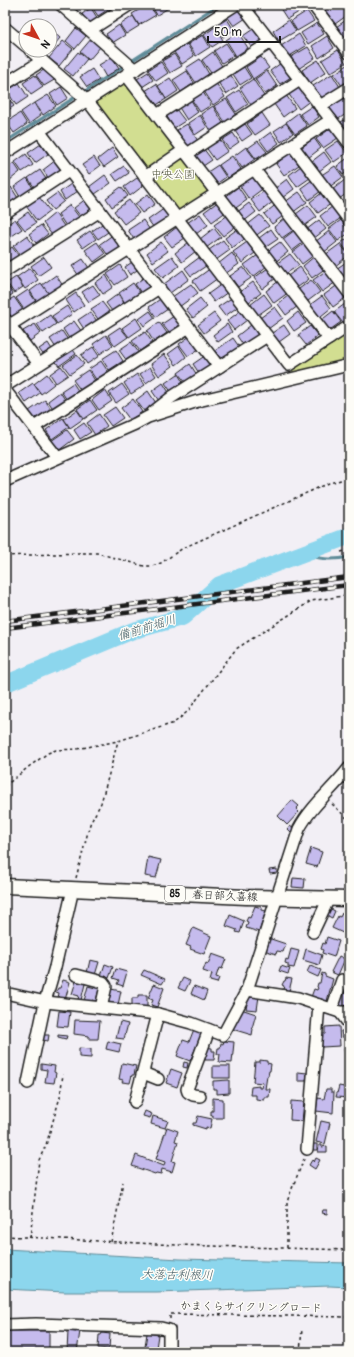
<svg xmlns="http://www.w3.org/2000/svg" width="354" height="1357" viewBox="0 0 354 1357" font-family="Pangolin,'Klee One',sans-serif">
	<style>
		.green { fill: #d2de91; stroke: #777d56 }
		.water { fill: #8cd6ed; stroke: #5f8c99 }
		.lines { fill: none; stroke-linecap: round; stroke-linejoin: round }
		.stream { stroke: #5f8c99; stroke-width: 3 }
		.river { stroke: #8cd6ed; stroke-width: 17 }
		.building { fill: #c5bbed; stroke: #1c1c1c }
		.minor-casing { stroke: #1c1c1c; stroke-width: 14 }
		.major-casing { stroke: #1c1c1c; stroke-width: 17 }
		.path { stroke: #1c1c1c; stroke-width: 1.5; stroke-dasharray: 3 3; stroke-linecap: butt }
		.minor { stroke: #fdfcf7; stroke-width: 11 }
		.major { stroke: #fdfcf7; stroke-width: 14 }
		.rail-casing { stroke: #1c1c1c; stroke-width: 4.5 }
		.rail { stroke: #fdfcf7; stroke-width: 3; stroke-dasharray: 9; stroke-linecap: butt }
		.labels { text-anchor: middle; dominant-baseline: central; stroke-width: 3; stroke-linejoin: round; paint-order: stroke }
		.shield { fill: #fdfcf7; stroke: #605f5e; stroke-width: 1 }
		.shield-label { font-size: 10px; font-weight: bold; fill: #1c1c1c }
		.park-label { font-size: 11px; fill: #53563f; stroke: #fdfcf7 }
		.street-label { font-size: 11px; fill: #1c1c1c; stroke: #fdfcf7 }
		.water-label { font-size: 12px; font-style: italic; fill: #435d65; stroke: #fdfcf7 }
	</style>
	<rect width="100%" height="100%" fill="#f2eff5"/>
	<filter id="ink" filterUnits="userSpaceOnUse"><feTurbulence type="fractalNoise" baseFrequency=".025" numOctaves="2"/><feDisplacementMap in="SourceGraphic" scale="8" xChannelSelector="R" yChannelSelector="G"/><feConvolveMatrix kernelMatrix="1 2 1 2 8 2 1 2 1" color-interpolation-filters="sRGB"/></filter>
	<g filter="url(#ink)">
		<!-- green -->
		<g class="green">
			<path d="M126 75 217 193 177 219 87 100Z"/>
			<path d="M349 326V365L295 378 289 365Z"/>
		</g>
		<!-- water -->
		<path class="water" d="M5 1249 180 1259 349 1263V1287L330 1286 157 1292H65L5 1289Z"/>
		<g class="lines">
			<!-- stream -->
			<g class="stream">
				<path d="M82 93 218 5"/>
				<path d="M5 142 77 96"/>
				<path d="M301 553C319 559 331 561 349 557"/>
			</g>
			<!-- river -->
			<path class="river" d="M5 684 132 631 183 617 219 585 349 536"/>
		</g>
		<!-- building -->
		<g class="building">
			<path d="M70 5H81L73 10Z"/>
			<path d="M94 5H109L110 8 98 16 92 7Z"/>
			<path d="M147 5H149L156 15 139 25 132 14Z"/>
			<path d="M151 5H168L170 7 157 15Z"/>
			<path d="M278 5H302L304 9 287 19Z"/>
			<path d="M332 5H346L349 9V14L335 24 325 10Z"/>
			<path d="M91 8 98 19 90 25 82 14Z"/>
			<path d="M239 8 246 18 234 26 227 16Z"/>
			<path d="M307 11 314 21 297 31 291 21Z"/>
			<path d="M133 16 139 26 126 34 120 25Z"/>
			<path d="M349 18V35L344 38 336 27Z"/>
			<path d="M227 19 234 30 223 37 216 26Z"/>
			<path d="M289 20 296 31 279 41 273 31Z"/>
			<path d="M317 23 324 34 308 44 301 33Z"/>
			<path d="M119 25 125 35 112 43 106 34Z"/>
			<path d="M215 27 223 40 212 47 204 35Z"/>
			<path d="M256 27 264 40 252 48 243 36Z"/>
			<path d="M76 28 86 36 75 49 66 41Z"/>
			<path d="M51 30 60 38 50 50V31Z"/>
			<path d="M238 32 248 48 236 56 226 40Z"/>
			<path d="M299 34 306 46 288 57 281 46Z"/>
			<path d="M203 35 210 47 196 56 188 44Z"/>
			<path d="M327 36 334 48 319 58 312 46Z"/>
			<path d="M92 38 101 46 89 60 80 52Z"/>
			<path d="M63 41 73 49 59 66 49 58Z"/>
			<path d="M226 43 234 55 222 63 214 51Z"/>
			<path d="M187 44 194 56 182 64 174 52Z"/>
			<path d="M308 47 315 58 298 69 291 57Z"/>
			<path d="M338 50 346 63 330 73 322 60Z"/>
			<path d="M78 52 87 59 73 76 64 69Z"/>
			<path d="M213 52 222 66 211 73 202 60Z"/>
			<path d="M174 54 182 66 170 73 162 61Z"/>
			<path d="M112 57 119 68 106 77 99 65Z"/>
			<path d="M261 57 269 68 253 79 246 67Z"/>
			<path d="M200 59 209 74 196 83 186 68Z"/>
			<path d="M318 60 326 72 310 83 302 70Z"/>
			<path d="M161 62 168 73 156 81 148 70Z"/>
			<path d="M281 63 291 77 280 84 270 71Z"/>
			<path d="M349 64V82L342 86 334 74Z"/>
			<path d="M48 67 56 79 44 86 36 75Z"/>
			<path d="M244 67 251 78 240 85 233 74Z"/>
			<path d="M92 69 99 80 87 87 80 77Z"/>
			<path d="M187 71 194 83 181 92 173 80Z"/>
			<path d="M267 71 277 86 265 94 255 79Z"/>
			<path d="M148 72 153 80 142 87 137 79Z"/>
			<path d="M230 74 238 86 226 94 218 82Z"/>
			<path d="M332 74 340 87 321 99 313 86Z"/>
			<path d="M35 75 43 87 31 95 23 83Z"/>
			<path d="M170 78 178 91 166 99 158 86Z"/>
			<path d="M253 79 264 96 251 105 240 88Z"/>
			<path d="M19 83 28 97 16 105 7 91Z"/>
			<path d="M216 83 225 97 213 105 204 91Z"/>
			<path d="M156 84 166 99 155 106 145 91Z"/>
			<path d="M300 84 311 100 299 109 288 93Z"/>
			<path d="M61 87 68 98 57 105 50 94Z"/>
			<path d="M239 90 248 104 236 112 227 98Z"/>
			<path d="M203 92 211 105 200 112 192 100Z"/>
			<path d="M5 93 14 106 5 112Z"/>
			<path d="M346 94 349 99V112L337 120 327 107Z"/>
			<path d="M48 95 56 106 43 115 35 103Z"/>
			<path d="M286 95 295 108 283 117 274 104Z"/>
			<path d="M190 98 198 112 187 120 178 106Z"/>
			<path d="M226 99 236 114 225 122 214 106Z"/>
			<path d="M34 103 41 115 29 124 21 112Z"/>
			<path d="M213 106 223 123 211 131 201 114Z"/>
			<path d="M312 106 319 117 308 125 300 114Z"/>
			<path d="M176 109 185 121 174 128 166 115Z"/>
			<path d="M20 113 27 124 14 133 6 122Z"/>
			<path d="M262 113 270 125 255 135 247 124Z"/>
			<path d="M298 113 307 126 295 134 286 122Z"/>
			<path d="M200 115 207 127 195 135 188 123Z"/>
			<path d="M349 117V133L341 122Z"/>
			<path d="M286 123 293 133 281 142 274 131Z"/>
			<path d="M5 124 11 134 5 138Z"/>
			<path d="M187 124 198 141 188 148 177 130Z"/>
			<path d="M245 124 252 134 242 141 235 131Z"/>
			<path d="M331 128 338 138 323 148 316 139Z"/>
			<path d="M271 132 279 143 268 151 260 140Z"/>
			<path d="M233 133 239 142 229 149 222 140Z"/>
			<path d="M218 137 228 151 215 160 205 146Z"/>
			<path d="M314 138 321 148 308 158 301 148Z"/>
			<path d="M258 141 267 152 256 159 248 148Z"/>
			<path d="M338 141 347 153 334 162 325 150Z"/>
			<path d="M41 144 48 154 35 163 28 153Z"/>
			<path d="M246 147 255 159 242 168 234 156Z"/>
			<path d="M112 148 118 157 104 167 98 159Z"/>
			<path d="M203 148 212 160 200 168 191 156Z"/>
			<path d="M324 152 331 162 318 172 311 162Z"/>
			<path d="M290 153 299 165 284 175 276 164Z"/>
			<path d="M26 154 33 165 22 172 15 162Z"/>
			<path d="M232 156 241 169 228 178 219 165Z"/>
			<path d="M94 157 100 166 89 174 82 165Z"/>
			<path d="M349 157V170L343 175 337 166Z"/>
			<path d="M56 160 63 170 49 179 43 170Z"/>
			<path d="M14 163 20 172 10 180 5 173V169Z"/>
			<path d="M218 165 226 177 215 185 206 173Z"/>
			<path d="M124 166 129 173 117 181 112 174Z"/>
			<path d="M301 166 310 178 297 187 289 175Z"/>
			<path d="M335 166 343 177 328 188 320 176Z"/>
			<path d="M40 170 46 179 34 187 28 178Z"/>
			<path d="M255 173 265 187 249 199 239 185Z"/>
			<path d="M105 175 111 183 95 194 89 187Z"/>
			<path d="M27 178 33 188 20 197 14 187Z"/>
			<path d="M137 178 143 186 130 196 124 187Z"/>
			<path d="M287 179 294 189 282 198 274 189Z"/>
			<path d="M346 179 349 184V192L339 199 332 190Z"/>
			<path d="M312 180 321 191 309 200 301 188Z"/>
			<path d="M75 181 81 189 65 200 60 192Z"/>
			<path d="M11 187 18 198 5 207V191Z"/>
			<path d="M121 187 128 196 112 207 106 198Z"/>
			<path d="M238 187 247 200 233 210 224 198Z"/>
			<path d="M266 190 274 201 260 212 251 200Z"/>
			<path d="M299 192 307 202 292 213 285 202Z"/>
			<path d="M323 192 332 203 318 213 310 202Z"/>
			<path d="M57 193 64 201 53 210 46 201Z"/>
			<path d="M148 194 155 204 142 213 135 204Z"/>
			<path d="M39 197 50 211 37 221 26 206Z"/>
			<path d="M87 198 94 207 81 217 74 208Z"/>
			<path d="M349 198V213L341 204Z"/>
			<path d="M129 200 139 213 124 224 114 211Z"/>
			<path d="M219 201 227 211 212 222 204 212Z"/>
			<path d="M249 203 256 212 243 222 236 213Z"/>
			<path d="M278 203 286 214 272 224 264 214Z"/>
			<path d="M70 205 79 217 66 226 58 214Z"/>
			<path d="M308 205 317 217 304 226 296 214Z"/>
			<path d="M333 206 341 218 328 227 320 216Z"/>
			<path d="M165 208 171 215 154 228 148 220Z"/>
			<path d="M28 212 36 223 25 230 17 220Z"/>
			<path d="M55 213 64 226 52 235 43 223Z"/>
			<path d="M200 214 208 225 196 234 187 223Z"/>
			<path d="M228 215 236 226 223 236 214 225Z"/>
			<path d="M260 215 269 226 254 237 246 226Z"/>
			<path d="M286 217 295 229 282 238 274 227Z"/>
			<path d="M15 219 22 229 9 238 5 231V226Z"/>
			<path d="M143 220 150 230 135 241 128 230Z"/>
			<path d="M319 220 326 229 313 239 306 230Z"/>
			<path d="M341 220 349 233 338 241 329 229Z"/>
			<path d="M105 222 111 230 98 239 92 231Z"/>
			<path d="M41 225 48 234 36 243 29 234Z"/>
			<path d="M177 227 185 238 172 247 164 237Z"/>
			<path d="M214 228 221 237 206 248 200 239Z"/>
			<path d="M239 228 246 238 232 248 225 238Z"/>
			<path d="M271 229 278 239 266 247 259 238Z"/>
			<path d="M295 230 304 242 292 251 283 239Z"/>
			<path d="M90 231 96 239 83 248 77 240Z"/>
			<path d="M329 231 337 242 323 253 315 242Z"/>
			<path d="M114 234 123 247 109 257 100 244Z"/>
			<path d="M27 236 34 245 20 255 13 246Z"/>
			<path d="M349 237V254L341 243Z"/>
			<path d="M223 240 230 250 216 260 209 250Z"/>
			<path d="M97 242 105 254 94 262 85 250Z"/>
			<path d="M161 242 168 251 153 262 147 253Z"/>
			<path d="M189 242 196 251 182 262 175 253Z"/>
			<path d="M247 242 255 253 242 263 233 252Z"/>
			<path d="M280 242 288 252 274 263 266 252Z"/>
			<path d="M305 243 314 255 302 264 293 252Z"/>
			<path d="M340 244 349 255 334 267 325 255Z"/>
			<path d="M12 247 19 256 7 264 5 262V252Z"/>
			<path d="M232 253 239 264 225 274 218 264Z"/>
			<path d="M290 254 299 265 284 275 276 264Z"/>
			<path d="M258 255 267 266 253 277 244 265Z"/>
			<path d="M316 255 326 268 312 278 303 266Z"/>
			<path d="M172 256 179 266 163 278 155 268Z"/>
			<path d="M44 257 51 267 38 276 31 266Z"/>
			<path d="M200 257 206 266 191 276 185 268Z"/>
			<path d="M83 259 89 268 79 276 72 266Z"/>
			<path d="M135 260 140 268 130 275 125 267Z"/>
			<path d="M349 260V277L344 281 336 269Z"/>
			<path d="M120 265 127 277 115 285 107 274Z"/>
			<path d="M243 267 251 278 238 287 230 276Z"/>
			<path d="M300 267 309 279 294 290 285 278Z"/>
			<path d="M30 268 38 280 25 289 17 277Z"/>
			<path d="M211 268 218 278 200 291 193 281Z"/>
			<path d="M268 268 276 278 262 289 254 278Z"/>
			<path d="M183 270 189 279 170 293 164 284Z"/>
			<path d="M327 270 336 282 322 292 313 280Z"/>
			<path d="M56 275 63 286 49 295 42 285Z"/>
			<path d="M106 275 113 287 103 294 95 283Z"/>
			<path d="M146 276 152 285 141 293 135 284Z"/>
			<path d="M16 277 23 287 14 293 7 283Z"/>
			<path d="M280 280 289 292 274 303 266 291Z"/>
			<path d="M311 280 320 292 304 304 295 292Z"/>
			<path d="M5 282 13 294 5 299Z"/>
			<path d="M253 282 261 293 249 302 241 291Z"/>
			<path d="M41 283 49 294 37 302 30 291Z"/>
			<path d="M133 283 140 293 125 303 119 293Z"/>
			<path d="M191 284 198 293 179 307 172 297Z"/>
			<path d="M222 284 228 292 214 302 208 294Z"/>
			<path d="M339 284 348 296 333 307 324 295Z"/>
			<path d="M93 285 100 295 89 302 82 292Z"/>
			<path d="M28 290 37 303 25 311 16 298Z"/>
			<path d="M76 293 84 305 74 312 66 300Z"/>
			<path d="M118 294 124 303 112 311 106 303Z"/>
			<path d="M264 294 272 305 258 315 250 305Z"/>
			<path d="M289 295 298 306 286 315 278 304Z"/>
			<path d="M322 296 331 308 316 320 307 307Z"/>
			<path d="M14 297 23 310 12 318 5 309V303Z"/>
			<path d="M163 297 171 307 156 317 149 307Z"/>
			<path d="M233 297 239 306 225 316 218 307Z"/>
			<path d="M200 298 207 307 193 318 186 309Z"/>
			<path d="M349 301V319L343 323 334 312Z"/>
			<path d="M102 302 109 311 98 319 91 309Z"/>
			<path d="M67 306 72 314 57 324 52 316Z"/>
			<path d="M275 307 283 318 268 329 260 318Z"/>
			<path d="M150 311 155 318 144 326 139 319Z"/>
			<path d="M240 311 247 320 234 330 227 321Z"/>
			<path d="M333 311 341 322 327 332 319 322Z"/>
			<path d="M90 312 97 321 84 329 78 320Z"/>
			<path d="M298 312 306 323 294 331 287 321Z"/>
			<path d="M214 313 220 321 204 333 198 325Z"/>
			<path d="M50 315 56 324 43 333 37 324Z"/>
			<path d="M174 316 181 326 170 334 162 324Z"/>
			<path d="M136 318 142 328 129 337 122 328Z"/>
			<path d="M74 321 82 332 70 340 63 329Z"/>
			<path d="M159 322 167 333 154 342 147 331Z"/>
			<path d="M35 324 41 333 30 341 23 331Z"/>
			<path d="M227 324 232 332 218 342 213 335Z"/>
			<path d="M251 325 259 336 244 346 237 336Z"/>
			<path d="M284 325 290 334 279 342 272 333Z"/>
			<path d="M310 326 318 336 306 345 298 335Z"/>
			<path d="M120 327 128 337 115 346 108 335Z"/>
			<path d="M62 331 68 340 56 348 50 339Z"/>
			<path d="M145 332 152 342 140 351 132 341Z"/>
			<path d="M106 335 113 345 100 354 93 344Z"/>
			<path d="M190 336 199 349 188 356 179 344Z"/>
			<path d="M233 338 240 348 222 361 215 351Z"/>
			<path d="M131 342 139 353 127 361 119 350Z"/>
			<path d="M48 343 53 351 45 357 39 349Z"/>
			<path d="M179 346 186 357 176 365 168 354Z"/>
			<path d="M71 347 76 354 59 366 54 359Z"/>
			<path d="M93 347 99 356 87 364 81 355Z"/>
			<path d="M116 350 123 361 109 370 102 359Z"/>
			<path d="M164 354 173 366 159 376 151 364Z"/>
			<path d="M77 355 84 364 70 374 63 365Z"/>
			<path d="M206 355 212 364 199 373 193 364Z"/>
			<path d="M101 361 109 373 97 381 89 369Z"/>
			<path d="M190 364 197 375 186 383 178 373Z"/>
			<path d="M61 366 68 375 56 383 50 374Z"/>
			<path d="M150 367 156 376 146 383 140 374Z"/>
			<path d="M88 370 96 382 82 392 73 380Z"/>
			<path d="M47 374 54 384 41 394 34 384Z"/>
			<path d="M137 374 145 385 131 394 124 383Z"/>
			<path d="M178 374 184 384 172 393 165 383Z"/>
			<path d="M33 383 40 393 26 403 19 393Z"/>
			<path d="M73 383 79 392 67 400 61 391Z"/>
			<path d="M163 383 170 394 159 401 152 391Z"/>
			<path d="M122 384 129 394 116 403 109 393Z"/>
			<path d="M105 390 112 401 99 410 92 400Z"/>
			<path d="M148 391 156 403 144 411 136 400Z"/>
			<path d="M60 392 66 401 54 410 48 401Z"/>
			<path d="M133 399 142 412 130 420 121 408Z"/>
			<path d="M45 400 51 409 35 420 29 411Z"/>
			<path d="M90 400 97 410 84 419 77 409Z"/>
			<path d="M115 407 123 418 111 426 103 415Z"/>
			<path d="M77 410 83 419 70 428 64 419Z"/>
			<path d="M99 414 107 426 95 435 87 423Z"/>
			<path d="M63 418 69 427 52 439 46 430Z"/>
			<path d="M84 423 91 432 80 439 74 430Z"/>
			<path d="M67 430 74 439 58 451 51 441Z"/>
			<path d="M292 800 299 806 296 809 299 812 287 825 278 816Z"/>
			<path d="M290 826 294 829 291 832 288 829Z"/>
			<path d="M311 848 322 852 317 867 306 864Z"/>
			<path d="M148 857 161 860 156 878 145 876Z"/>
			<path d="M277 869V873L270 874 269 870Z"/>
			<path d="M293 878 305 879 304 888 292 887Z"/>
			<path d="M255 906 262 908V910L266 911 259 932 246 928 248 922 246 921 248 917 250 918Z"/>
			<path d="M329 908 335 911 332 918 326 915Z"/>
			<path d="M342 913 349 916V921L343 933 332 928 338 916 340 917Z"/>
			<path d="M230 915 244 921 240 933 236 932 237 930 226 926Z"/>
			<path d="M193 928 211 936 204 954 190 949 191 947 186 945Z"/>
			<path d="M327 937 339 941 334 957 322 953 323 950 321 949 323 943 325 944Z"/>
			<path d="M268 938 286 944 283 952 277 951 276 954 264 950Z"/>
			<path d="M291 949 299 951 294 968 288 967V964L285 963 286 959 288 960Z"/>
			<path d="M306 949 322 955 319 965 303 960Z"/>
			<path d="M212 954 226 959 222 969 219 968 216 977 219 978 217 983 210 981 212 974 203 971 206 963 208 964Z"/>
			<path d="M339 956 345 959 338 975 331 972Z"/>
			<path d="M90 960 99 962 95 975 87 973Z"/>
			<path d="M105 964 113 967 109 978 101 976Z"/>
			<path d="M281 966 290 969 288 974 279 971Z"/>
			<path d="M310 966 321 970 318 977 307 972Z"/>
			<path d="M116 969 127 972 123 986 117 984 119 980 113 978Z"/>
			<path d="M144 970 165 979 162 984 141 975Z"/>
			<path d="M322 973 325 974V976L333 979 327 1001 311 997 314 989 317 990 318 988 317 987 318 983H320Z"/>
			<path d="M183 978 190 981 185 991 178 988Z"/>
			<path d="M286 978 292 979 289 991 283 989 284 986 282 985 284 981H285Z"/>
			<path d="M63 980 70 982 65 1000 58 998 59 993 56 992 58 988H60Z"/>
			<path d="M76 981 85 984 81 1000 78 999 79 996 72 994Z"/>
			<path d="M154 984 164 988 157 1007 151 1005 153 1000 148 998Z"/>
			<path d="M344 984 349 985V1007L340 1005Z"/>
			<path d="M88 986 99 989 96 1001 92 1000 91 1003 84 1001Z"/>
			<path d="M194 986 207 991 204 1000 191 994Z"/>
			<path d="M111 989 121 991 118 1005 108 1003Z"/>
			<path d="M138 995H147V1007H132V998H138Z"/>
			<path d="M255 996H259L257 1010 246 1009 248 998Z"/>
			<path d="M241 1009 256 1014 252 1028 253 1029 252 1035 232 1029 235 1020 237 1021Z"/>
			<path d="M59 1011 70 1012 68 1027 57 1026Z"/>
			<path d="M75 1020 100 1021 98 1039H89V1036L74 1034Z"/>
			<path d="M120 1022 128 1024 124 1039 116 1038Z"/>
			<path d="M339 1026 340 1046 322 1047 321 1034H325V1027Z"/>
			<path d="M194 1029 202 1033 190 1061 177 1056 183 1040 189 1042Z"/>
			<path d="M347 1030 348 1037H342L341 1031Z"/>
			<path d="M43 1035H49L48 1041 42 1040Z"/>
			<path d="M58 1035 67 1036 66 1039 58 1037Z"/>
			<path d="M108 1041 121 1044 119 1052 106 1049Z"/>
			<path d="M224 1041 234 1042 232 1063 219 1062 220 1054H217L218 1048H220L221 1043 223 1044Z"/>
			<path d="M346 1046H349V1058H345L344 1048H346Z"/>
			<path d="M205 1047 212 1048V1051H215L214 1060H205Z"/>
			<path d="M79 1048 91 1049V1058L79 1057Z"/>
			<path d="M260 1060 267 1061V1063L271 1064 270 1071H269L268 1076H267L265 1089H270L269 1097H264V1100L256 1099V1095H250L251 1087 259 1086V1088H262L263 1083 253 1082 255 1062H260Z"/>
			<path d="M184 1062 188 1063 187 1068 183 1067Z"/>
			<path d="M122 1063 136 1066 134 1075H132L130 1083 122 1082 123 1080 119 1079Z"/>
			<path d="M41 1064 55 1066 54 1072 56 1073 54 1083 45 1082 47 1070 41 1069Z"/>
			<rect x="213" y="1066" width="17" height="12"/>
			<path d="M171 1069 182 1073 177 1087 166 1083Z"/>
			<path d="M298 1072 307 1073 306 1081H298Z"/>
			<path d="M229 1080V1093L217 1094V1089H213V1081Z"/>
			<path d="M339 1086 349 1088V1098L336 1097Z"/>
			<path d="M326 1089H331V1092H334L333 1113 316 1111 318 1098 324 1099Z"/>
			<path d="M213 1098 223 1099V1118H213V1115L211 1116V1111H213Z"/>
			<path d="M291 1101 304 1102 302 1121 290 1120Z"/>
			<path d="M145 1111 152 1114 150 1118 143 1116Z"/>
			<path d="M153 1116 168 1121 165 1128 151 1124Z"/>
			<path d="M198 1116 212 1119 210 1128 206 1127V1129L193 1125V1123H196Z"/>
			<path d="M321 1121 330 1123 325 1144 316 1142Z"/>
			<path d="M167 1127 178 1131 175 1141 178 1142 172 1161 175 1162 172 1172 162 1169 161 1174 156 1173 155 1174 132 1166 136 1155 164 1166 165 1162 156 1159Z"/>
			<rect x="311" y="1144" width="6" height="6"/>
			<path d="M319 1145H322V1147L327 1146V1152H318Z"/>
			<path d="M316 1158 320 1160 315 1169 309 1165 312 1160 314 1162Z"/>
			<path d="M323 1210H327V1214L322 1213Z"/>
			<path d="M76 1330 80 1331 77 1352H67L68 1331 76 1332Z"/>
			<rect x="5" y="1331" width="44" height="18"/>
			<path d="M102 1333 110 1334 109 1349 98 1348 99 1335H101Z"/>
			<path d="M147 1333 158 1335 156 1348 145 1347Z"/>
		</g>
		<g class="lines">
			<defs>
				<g id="minor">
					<path d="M61 5 135 70"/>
					<path d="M242 5 349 143"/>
					<path d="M313 5 349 53"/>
					<path d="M5 28 26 46"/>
					<path d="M90 30 129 5"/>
					<path d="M30 50 87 100 289 365 349 326"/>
					<path d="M126 75 329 339"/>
					<path d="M5 84 42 61"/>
					<path d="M320 106 349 88"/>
					<path d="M157 115 271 42"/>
					<path d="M39 131 219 367"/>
					<path d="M292 145 349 220"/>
					<path d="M5 153 235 5"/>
					<path d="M187 154 300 80"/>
					<path d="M254 169 349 293"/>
					<path d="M145 177 184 150"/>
					<path d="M5 213 69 171"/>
					<path d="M5 271 100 211"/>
					<path d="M5 319 39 364"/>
					<path d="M10 325 331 120"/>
					<path d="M5 386 159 288"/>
					<path d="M5 390 57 457"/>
					<path d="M153 412 172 397 267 336"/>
					<path d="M34 427 189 327"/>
					<path d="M5 481 135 424 148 417 198 401 349 365"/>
					<path d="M313 932 329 898"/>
					<path d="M76 975 103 982 106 986 101 1008"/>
					<path d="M247 990 298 998 340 1012H349"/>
					<path d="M5 993 46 1002 158 1014 191 1023 223 1035 247 990 299 829C311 806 333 789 349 768"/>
					<path d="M332 1009 342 980"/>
					<path d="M340 1012 349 1024"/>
					<path d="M143 1073 158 1079"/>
					<path d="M28 1083 46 998 55 967 73 889"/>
					<path d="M200 1096 193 1095 188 1092 187 1089 209 1030"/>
					<path d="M135 1102 158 1014"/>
					<path d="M307 1149 319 1005"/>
					<path d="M5 1325 36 1324 161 1328 169 1330V1352"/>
				</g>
				<path id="major" d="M5 886 246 897 349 899"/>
			</defs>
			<!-- minor casing -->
			<use href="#minor" class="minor-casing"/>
			<!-- major casing -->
			<use href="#major" class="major-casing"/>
			<!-- path -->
			<g class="path">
				<path d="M341 552 349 550"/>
				<path d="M5 556 77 553H97L144 566H152L161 563 183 548 329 483 349 478"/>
				<path d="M5 786 31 765 48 753 56 750 77 749 118 741 174 723 187 712 236 649 311 601 349 595"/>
				<path d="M332 804 349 820"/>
				<path d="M76 878 90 824 101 803 118 741"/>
				<path d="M5 1236 176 1245 349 1250"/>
				<path d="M30 1238 39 1160 46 1145 60 1097 63 1074"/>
				<path d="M111 1242 123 1182"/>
				<path d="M287 1248V1202L291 1191 304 1159"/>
				<path d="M170 1319V1314L349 1317"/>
				<path d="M300 1352 302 1329"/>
			</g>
			<!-- minor -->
			<use href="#minor" class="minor"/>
			<!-- major -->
			<use href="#major" class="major"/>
			<defs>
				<g id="rail">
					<path d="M5 621 349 577"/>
					<path d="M5 628 349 585"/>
				</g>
			</defs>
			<!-- rail casing -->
			<use href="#rail" class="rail-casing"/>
			<!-- rail -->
			<use href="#rail" class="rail"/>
		</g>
	</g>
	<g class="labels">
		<!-- shield labels -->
		<rect class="shield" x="165" y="886" width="20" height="16" rx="3"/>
		<g class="shield-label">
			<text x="175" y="894">85</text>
		</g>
		<!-- park labels -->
		<g class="park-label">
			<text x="173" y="174">中央公園</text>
		</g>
		<!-- street labels -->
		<g class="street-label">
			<text transform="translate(225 896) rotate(2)">春日部久喜線</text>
			<text transform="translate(251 1307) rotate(1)">かまくらサイクリングロード</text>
		</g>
		<!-- water labels -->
		<g class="water-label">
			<text transform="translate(147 628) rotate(-17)">備前前堀川</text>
			<text transform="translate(177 1275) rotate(1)">大落古利根川</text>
		</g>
	</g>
	<!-- margin -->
	<rect width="354" height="1357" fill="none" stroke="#fdfcf7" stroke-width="20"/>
	<rect x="10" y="10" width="334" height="1337" fill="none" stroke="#1c1c1c" stroke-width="1.5" filter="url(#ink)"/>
	<!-- north arrow -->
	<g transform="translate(38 38) rotate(130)"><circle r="19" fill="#fdfcf7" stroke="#a3a29f"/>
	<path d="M0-3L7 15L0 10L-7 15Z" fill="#c8321e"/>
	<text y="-6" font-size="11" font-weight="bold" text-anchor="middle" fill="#1c1c1c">N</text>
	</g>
	<!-- scale -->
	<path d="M208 36v6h72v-6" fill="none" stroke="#1c1c1c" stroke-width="2"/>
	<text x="214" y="36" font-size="12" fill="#1c1c1c" stroke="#fdfcf7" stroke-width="3" paint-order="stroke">50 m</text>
</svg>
